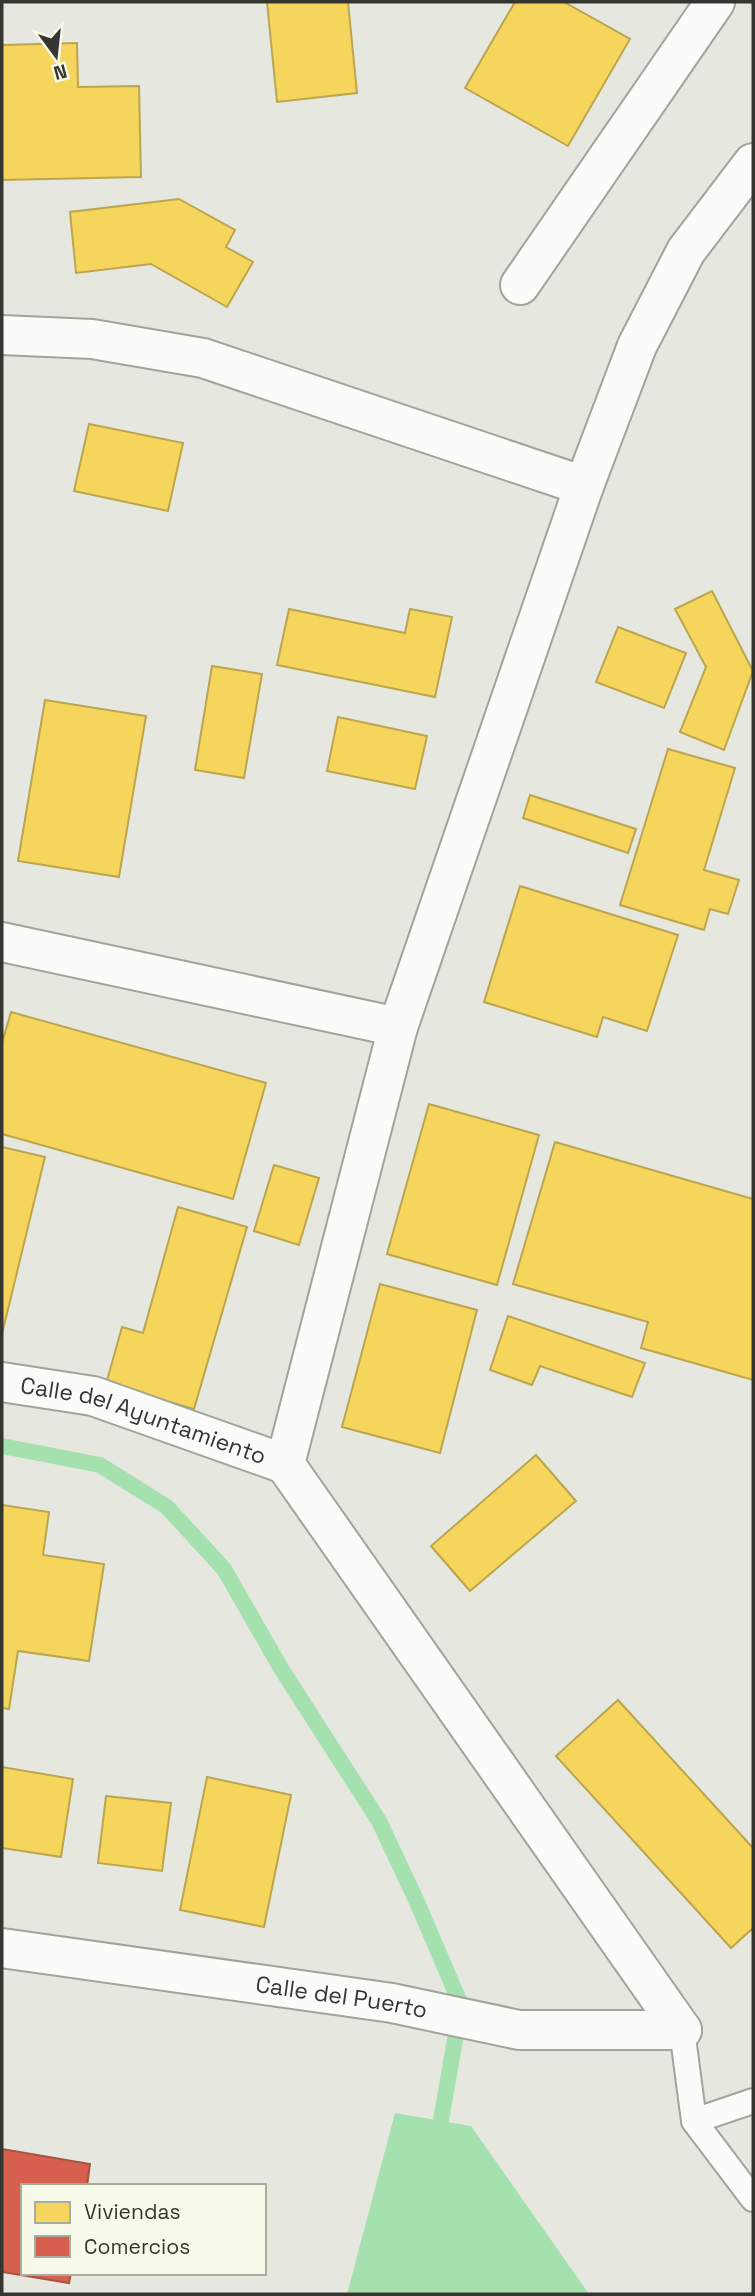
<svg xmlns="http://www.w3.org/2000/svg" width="755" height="2296" viewBox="0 0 755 2296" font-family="'Space Grotesk',sans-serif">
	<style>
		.water { fill: #a4e1af }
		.homes { fill: #f6d55c; stroke: #bca54f; stroke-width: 2 }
		.shops { fill: #d6604d; stroke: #a65344; stroke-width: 2 }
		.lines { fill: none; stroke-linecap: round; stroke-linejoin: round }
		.stream { stroke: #a4e1af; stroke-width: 16 }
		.lane-casing { stroke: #a1a39c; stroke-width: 28 }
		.street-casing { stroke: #a1a39c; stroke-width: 42 }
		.lane { stroke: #fbfcfa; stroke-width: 24 }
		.street { stroke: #fbfcfa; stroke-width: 38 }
		.labels { text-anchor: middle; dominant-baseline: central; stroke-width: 7; stroke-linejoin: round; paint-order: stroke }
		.street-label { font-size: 23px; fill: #363630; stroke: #f7f9e9 }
	</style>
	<rect width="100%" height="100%" fill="#e6e8df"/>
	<!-- water -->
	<path class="water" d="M395 2113 471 2126 589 2294H347Z"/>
	<!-- homes -->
	<g class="homes">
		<path d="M267 2H348L357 93 277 102Z"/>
		<path d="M515 2H564L630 39 568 146 465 88Z"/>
		<path d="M77 43 78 87 139 86 141 177 2 180V45Z"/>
		<path d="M179 199 235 230 226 247 253 262 227 307 151 264 76 273 70 212Z"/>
		<path d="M89 424 183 443 168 511 74 491Z"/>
		<path d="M712 591 753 671 724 750 680 732 706 667 675 609Z"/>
		<path d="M289 609 405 633 410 609 452 617 435 697 277 665Z"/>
		<path d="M618 627 686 653 664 708 596 682Z"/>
		<path d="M212 666 262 674 244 778 195 770Z"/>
		<path d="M45 700 146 716 119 877 18 861Z"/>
		<path d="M338 717 427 736 415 789 327 771Z"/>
		<path d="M668 749 735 768 704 870 739 880 728 914 710 909 704 930 620 905Z"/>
		<path d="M530 795 636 829 628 853 523 818Z"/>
		<path d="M520 886 678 935 647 1031 603 1017 597 1037 484 1002Z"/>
		<path d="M11 1012 266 1083 233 1199 2 1134V1043Z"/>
		<path d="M429 1104 539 1135 497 1285 387 1254Z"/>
		<path d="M555 1142 753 1199V1380L641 1348 648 1322 513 1284Z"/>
		<path d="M2 1147 45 1157 2 1334Z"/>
		<path d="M274 1165 319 1178 299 1245 254 1231Z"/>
		<path d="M178 1207 247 1227 194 1409 106 1384 122 1327 143 1333Z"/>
		<path d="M380 1284 477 1310 440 1453 342 1427Z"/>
		<path d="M508 1316 645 1363 632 1397 540 1366 532 1385 490 1370Z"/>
		<path d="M536 1455 576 1501 470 1591 431 1546Z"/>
		<path d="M2 1505 49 1512 43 1555 104 1564 89 1661 18 1651 9 1709 2 1708Z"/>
		<path d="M618 1700 753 1848V1928L731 1948 556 1756Z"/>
		<path d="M2 1767 73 1779 61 1857 2 1848Z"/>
		<path d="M207 1777 291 1795 264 1927 180 1910Z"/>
		<path d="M106 1796 171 1803 162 1871 98 1863Z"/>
	</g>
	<!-- shops -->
	<path class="shops" d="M2 2149 90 2164 87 2186H23V2273H71L69 2283 2 2272Z"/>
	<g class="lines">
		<!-- stream -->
		<path class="stream" d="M2 1446 100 1465 167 1507 224 1569 282 1670 379 1821 417 1902 461 2005 441 2120"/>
		<defs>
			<g id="lane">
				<path d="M682 2030 694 2121 753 2199"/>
				<path d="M694 2121 753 2101"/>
			</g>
			<g id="street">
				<path d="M520 285 715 2"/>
				<path d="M2 335 92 339 203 358 584 486"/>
				<path d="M2 942 398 1027"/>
				<path id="s1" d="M2 1382 93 1396 285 1464"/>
				<path d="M285 1464 398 1027 584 486 637 346 686 251 753 163"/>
				<path d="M285 1464 682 2030"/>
				<path id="s2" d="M2 1948 392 2003 519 2030H682"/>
			</g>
		</defs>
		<!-- lane casing -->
		<use href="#lane" class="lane-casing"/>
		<!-- street casing -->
		<use href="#street" class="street-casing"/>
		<!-- lane -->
		<use href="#lane" class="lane"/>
		<!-- street -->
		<use href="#street" class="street"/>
	</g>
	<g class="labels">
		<!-- street labels -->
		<g class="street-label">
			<text stroke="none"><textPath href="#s1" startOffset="147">Calle del Ayuntamiento</textPath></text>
			<text stroke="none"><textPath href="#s2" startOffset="343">Calle del Puerto</textPath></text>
		</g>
	</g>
	<!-- border -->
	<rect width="755" height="2296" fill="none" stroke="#363630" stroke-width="7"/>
	<!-- legend -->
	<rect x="21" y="2184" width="245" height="91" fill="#f7f9e9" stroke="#aaab9f" stroke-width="2"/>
	<rect x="35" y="2202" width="35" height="21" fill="#f6d55c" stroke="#aaab9f" stroke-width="2"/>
	<text x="84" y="2219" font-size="21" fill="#363630">Viviendas</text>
	<rect x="35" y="2236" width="35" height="21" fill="#d6604d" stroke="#aaab9f" stroke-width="2"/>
	<text x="84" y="2254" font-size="21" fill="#363630">Comercios</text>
	<!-- north arrow -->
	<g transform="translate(56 56) rotate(165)" stroke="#f7f9e9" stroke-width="5" paint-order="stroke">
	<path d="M0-5L12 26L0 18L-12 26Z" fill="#363630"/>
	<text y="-10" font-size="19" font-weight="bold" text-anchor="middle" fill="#363630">N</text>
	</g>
</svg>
